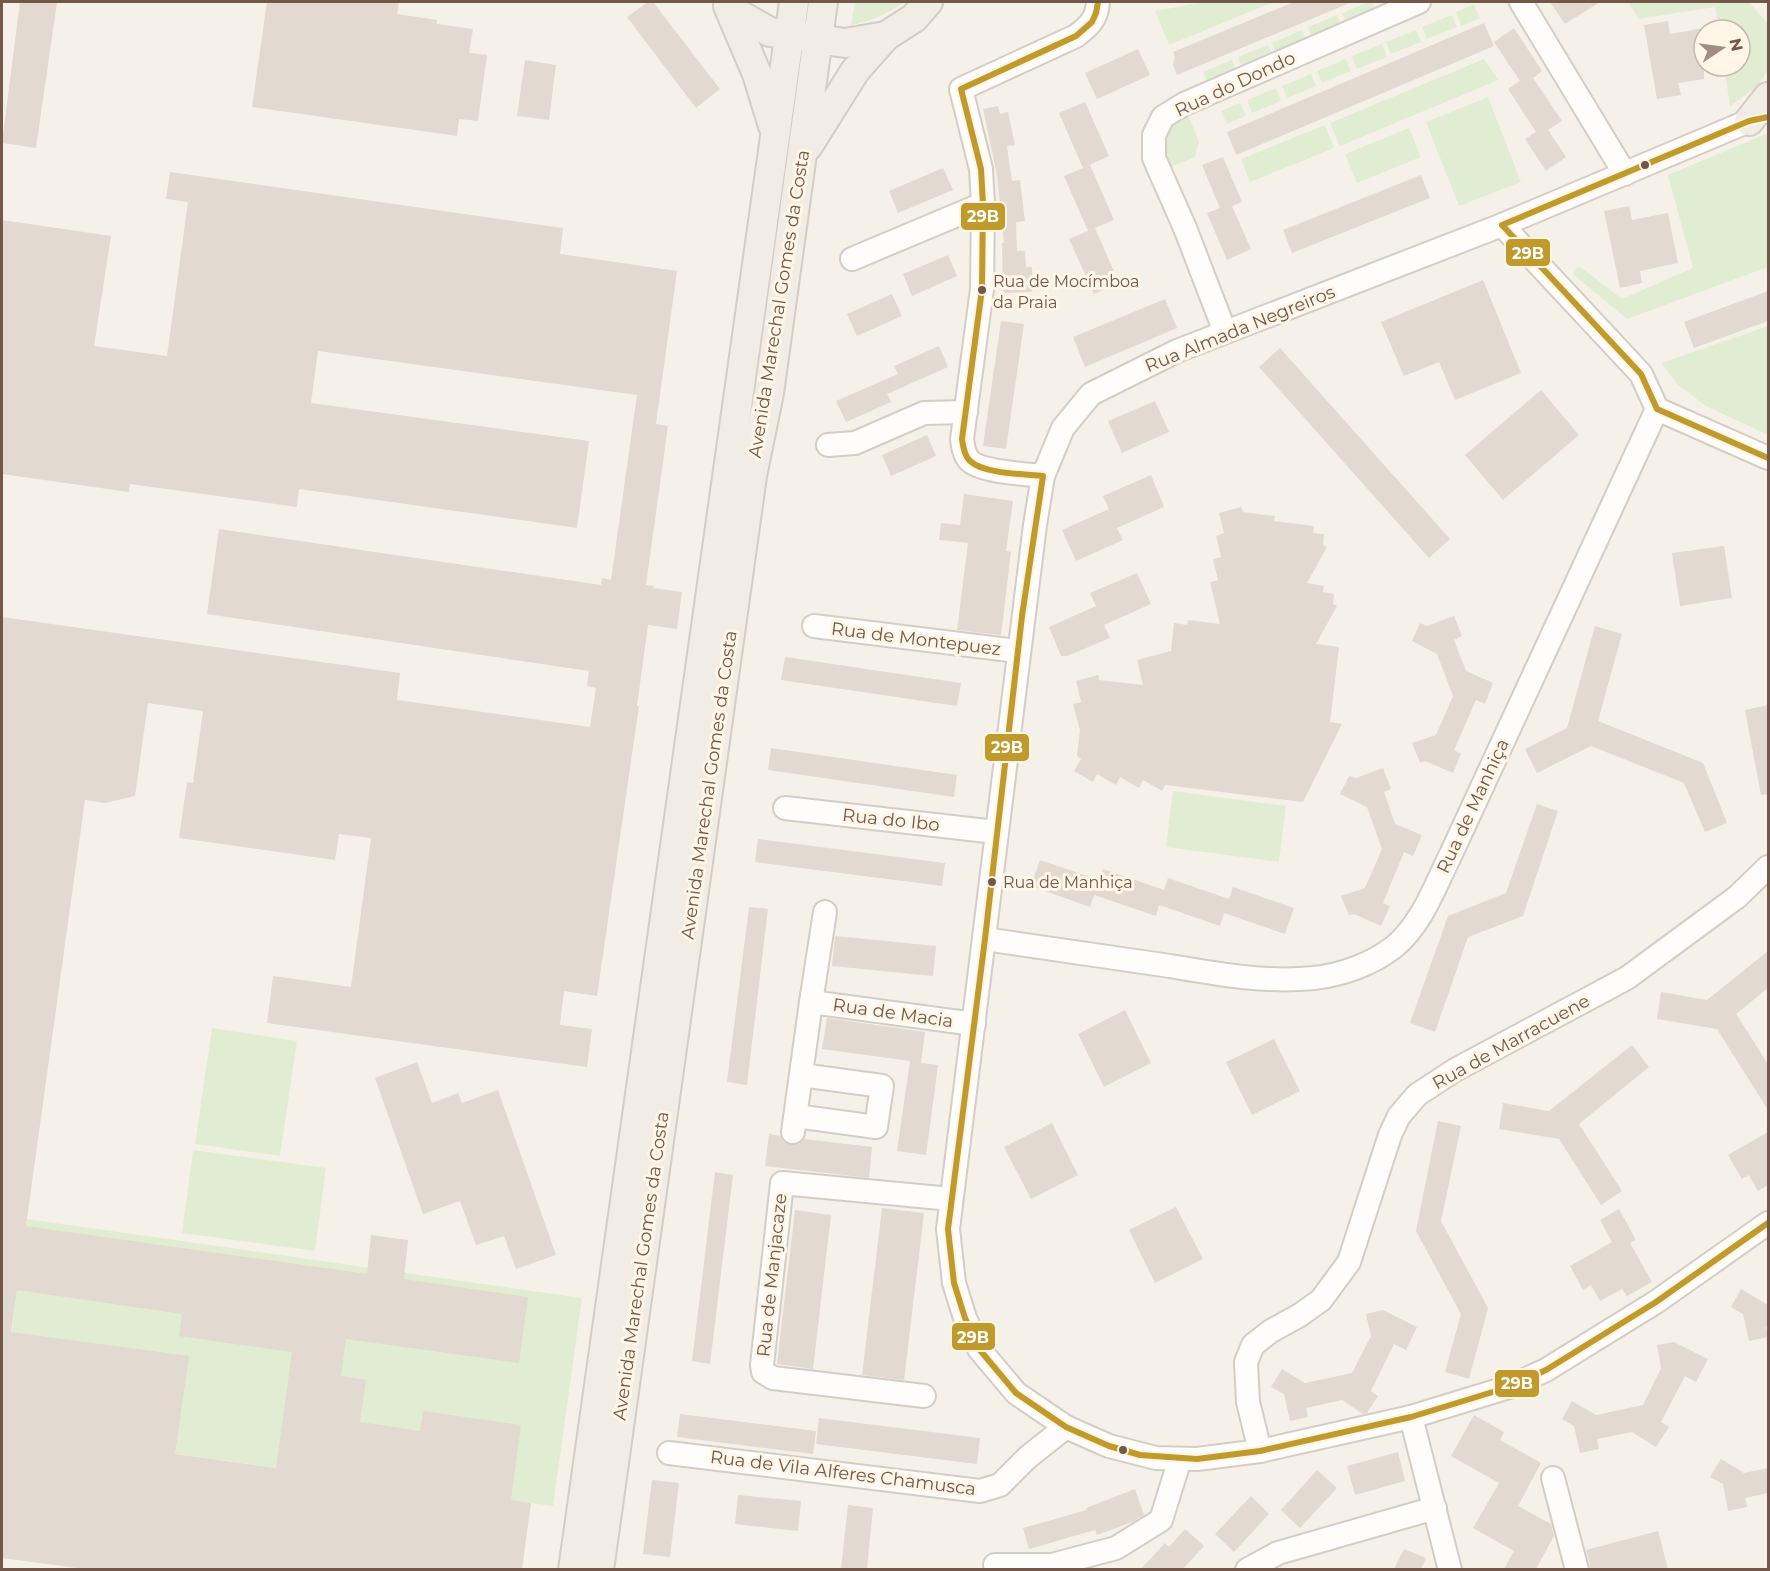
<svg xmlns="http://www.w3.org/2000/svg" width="1770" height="1571" viewBox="0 0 1770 1571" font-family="Montserrat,sans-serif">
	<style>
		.green { fill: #e1edd3 }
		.building { fill: #e2d9d0; fill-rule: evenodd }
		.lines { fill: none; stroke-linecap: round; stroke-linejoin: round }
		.minor-casing { stroke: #d4cdc5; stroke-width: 26 }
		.major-casing { stroke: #d5ccc5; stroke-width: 32 }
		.minor { stroke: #fefdfc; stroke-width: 22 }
		.major { stroke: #f2ede4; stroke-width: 28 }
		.bus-1-casing { stroke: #fff6e7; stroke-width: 10 }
		.bus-1 { stroke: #c09b2c; stroke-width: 6 }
		.bus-dot { fill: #725849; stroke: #fff6e7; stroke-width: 2 }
		.labels { text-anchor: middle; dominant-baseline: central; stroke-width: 6; stroke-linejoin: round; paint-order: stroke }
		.bus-label { font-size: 16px; fill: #725849; stroke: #fff6e7; text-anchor: start }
		.street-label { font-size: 18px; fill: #725849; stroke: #fff6e7 }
		.line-badge { stroke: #fff6e7; stroke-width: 2 }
		.badge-label { font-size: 16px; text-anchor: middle; font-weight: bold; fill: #fff }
	</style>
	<rect width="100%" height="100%" fill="#f6f1e8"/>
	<!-- green -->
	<g class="green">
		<path d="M855 2H905C888 13 872 21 851 25Z"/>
		<path d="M1205 2H1274L1169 45 1155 11Z"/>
		<path d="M1369 2H1372L1377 13 1347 25 1342 13Z"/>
		<path d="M1628 2H1749L1768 24V70L1757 87 1730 106 1724 66H1740V30H1719L1715 7 1639 19Z"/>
		<path d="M1474 4 1480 18 1461 26 1456 12Z"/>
		<path d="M1337 15 1342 27 1312 39 1308 27Z"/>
		<path d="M1452 15 1457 27 1427 39 1422 27Z"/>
		<path d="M1302 30 1307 43 1277 55 1272 43Z"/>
		<path d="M1416 30 1421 42 1391 54 1386 42Z"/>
		<path d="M1382 44 1387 57 1357 69 1352 56Z"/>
		<path d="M1268 45 1273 57 1243 69 1238 57Z"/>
		<path d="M1346 59 1351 71 1322 83 1317 71Z"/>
		<path d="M1484 59 1498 80 1340 146 1330 123Z"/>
		<path d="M1232 60 1237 72 1208 84 1203 72Z"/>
		<path d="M1311 74 1316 86 1287 98 1282 86Z"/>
		<path d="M1276 88 1281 101 1252 113 1247 100Z"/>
		<path d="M1488 97 1521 182 1459 206 1426 122Z"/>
		<path d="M1240 103 1246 116 1227 124 1221 111Z"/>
		<path d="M1186 109 1199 142 1195 157 1168 168C1162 141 1164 127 1186 109Z"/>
		<path d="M1325 125 1334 148 1250 182 1241 159Z"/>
		<path d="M1409 128 1421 157 1357 183 1345 154Z"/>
		<path d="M1768 133V267L1627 319 1573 274 1579 266 1622 299 1693 268 1668 175Z"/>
		<path d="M1768 326V435L1706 406 1678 385 1661 363Z"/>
		<path d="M1173 791 1286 806 1279 862 1166 847Z"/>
		<path d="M212 1028 297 1041 280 1156 195 1144Z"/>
		<path d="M193 1150 326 1168 315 1251 182 1233Z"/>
		<path d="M27 1219 582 1298 553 1506 2 1430V1400Z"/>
	</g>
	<!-- building -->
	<g class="building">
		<path d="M20 2H57L36 148 2 143Z"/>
		<path d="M267 2H399L397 14 437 20V24L473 29 469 53 487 55 478 121 459 119 457 136 252 107Z"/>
		<path d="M648 2H653L720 89 696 108 627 17Z"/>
		<path d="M1294 2H1352L1177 75 1173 64 1175 57 1173 52Z"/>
		<path d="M1550 2H1600L1565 24Z"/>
		<path d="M1668 21 1670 34 1704 28V79L1678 83 1681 95 1657 99 1644 25Z"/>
		<path d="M1484 23 1494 46 1236 155 1227 132Z"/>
		<path d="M1514 28 1542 71 1533 78 1562 121 1548 130 1566 157 1546 171 1525 139 1536 132 1508 89 1520 81 1494 42Z"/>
		<path d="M1138 49 1150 75 1097 99 1085 73Z"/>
		<path d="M525 60 556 65 549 120 517 116Z"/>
		<path d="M1085 102 1109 156 1083 168 1059 113Z"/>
		<path d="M998 106 1000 114 1008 112 1015 145 1007 146 1008 154 1012 181 1020 180 1025 221 1016 222 1017 251H1025L1026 267H1032V292L1003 293 1002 243H1004L997 175 983 109Z"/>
		<path d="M1223 157 1242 202 1232 206 1251 249 1227 260 1207 213 1220 208 1202 165Z"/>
		<path d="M1090 165 1114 220 1088 231 1064 176Z"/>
		<path d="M943 168 953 190 898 213 889 191Z"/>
		<path d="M170 172 563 228 560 254 677 271 656 424 668 426 646 585 654 586 653 588 682 592 677 629 648 625 637 706H639L597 996 564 991 560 1025 592 1029 587 1067 267 1023 273 976 351 987 371 838 339 834 335 860 179 838 187 782 193 783 203 711 148 703 135 796 105 803 85 800 26 1226 367 1274 371 1235 408 1240 404 1279 528 1297 519 1363 346 1339 341 1376 366 1380 360 1422 420 1431 423 1411 521 1425 511 1500 531 1503 522 1569H84L2 1558V617L400 673 397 700 590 727 596 688 587 686 589 671 207 614 219 529 601 585 602 578 611 580 637 395 318 351 311 403 589 441 577 528 299 489 297 507 130 484 129 492 2 474V220L111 236 94 346 167 356 188 202 166 199ZM17 1290 182 1314 179 1336 292 1352 276 1468 175 1454 189 1356 11 1332Z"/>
		<path d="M1421 175 1430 198 1292 253 1283 230Z"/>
		<path d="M1629 206 1632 220 1668 213 1678 263 1640 271 1642 283 1620 288 1604 211Z"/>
		<path d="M1095 228 1119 283 1094 294 1069 239Z"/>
		<path d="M948 255 957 276 912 296 903 274Z"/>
		<path d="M1483 280 1521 373 1455 400 1439 362 1404 376 1381 322Z"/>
		<path d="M1768 291V321L1694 348 1684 322Z"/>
		<path d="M892 294 902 316 857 336 847 314Z"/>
		<path d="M1165 299 1177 328 1085 367 1073 337Z"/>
		<path d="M1001 321 1024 324 1006 449 983 446Z"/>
		<path d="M939 346 948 367 887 394 891 402 846 422 836 401 898 374 894 366Z"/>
		<path d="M1280 348 1450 539 1429 558 1259 367Z"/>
		<path d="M1541 390 1579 435 1503 500 1465 455Z"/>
		<path d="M1155 401 1169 432 1122 453 1108 421Z"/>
		<path d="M927 435 936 456 891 476 882 455Z"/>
		<path d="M1151 475 1164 507 1117 528 1123 540 1076 561 1062 530 1109 509 1103 496Z"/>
		<path d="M964 494 1013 501 1006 551 1011 552 1001 635 957 630 968 543 939 540 941 523 960 525Z"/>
		<path d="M1241 507 1243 512 1275 516 1274 521 1314 526 1313 533 1324 534 1323 545 1327 547 1307 583 1324 586 1323 592 1334 594 1333 604 1337 606 1316 644 1339 647 1330 722 1342 724 1303 802 1165 785 1162 791 1143 780 1139 788 1120 777 1116 785 1097 774 1093 782 1074 771 1081 759 1077 756 1080 730 1073 704 1081 702 1076 681 1098 675 1099 680 1143 685 1137 660 1171 651 1174 623 1187 625 1188 620 1220 624 1210 582 1218 580 1213 559 1221 557 1216 536 1224 533 1219 513Z"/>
		<path d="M1724 546 1732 598 1680 606 1672 553Z"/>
		<path d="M1137 573 1151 604 1104 625 1110 638 1067 656H1061L1049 627 1096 606 1090 593Z"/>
		<path d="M1454 616 1462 636 1454 640 1466 671 1493 683 1485 704 1476 700 1454 750 1461 754 1453 773 1425 761 1420 763 1412 743 1436 735 1453 696 1437 654 1412 641 1420 623 1427 626Z"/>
		<path d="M1595 626 1622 634 1598 721 1703 763 1727 823 1705 832 1684 783 1591 746 1537 773 1525 749 1567 728Z"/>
		<path d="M785 657 961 683 957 706 781 680Z"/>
		<path d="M1768 705V794L1761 795 1745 710Z"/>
		<path d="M771 748 957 775 954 797 768 770Z"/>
		<path d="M1383 768 1391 789 1384 792 1395 824 1422 835 1413 856 1404 852 1383 903 1390 906 1381 926 1354 914 1349 915 1341 896 1365 888 1382 849 1367 807 1340 794 1349 776 1356 778Z"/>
		<path d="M1537 804 1558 811 1523 916 1468 937 1435 1032 1410 1023 1448 916 1506 893Z"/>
		<path d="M758 839 945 863 942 886 755 862Z"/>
		<path d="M1040 860 1099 880 1103 869 1164 890 1168 878 1229 899 1233 887 1294 908 1285 934 1224 913 1220 926 1159 905 1156 916 1094 895 1090 907 1031 886Z"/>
		<path d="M749 907 768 909 747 1085 727 1082Z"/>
		<path d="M835 936 936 946 933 976 832 966Z"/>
		<path d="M1768 951V988L1736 1014 1768 1064V1110L1717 1029 1657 1019 1661 992 1707 1000Z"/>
		<path d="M1125 1010 1151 1063 1104 1087 1078 1034Z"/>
		<path d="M827 1018 925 1032 921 1063 938 1065 926 1155 897 1151 910 1061 822 1049Z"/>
		<path d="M1274 1039 1300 1091 1252 1115 1226 1062Z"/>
		<path d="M1632 1045 1649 1067 1579 1124 1622 1191 1601 1205 1559 1139 1499 1129 1503 1103 1549 1111Z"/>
		<path d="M417 1062 432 1103 458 1093 462 1103 498 1090 556 1255 516 1269 504 1236 476 1245 460 1201 423 1214 375 1078Z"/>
		<path d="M1438 1121 1461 1126 1441 1221 1488 1308 1469 1379 1445 1372 1461 1314 1416 1231Z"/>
		<path d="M1052 1123 1078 1175 1031 1199 1004 1147Z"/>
		<path d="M1768 1132V1185L1758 1191 1749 1175 1742 1179 1728 1155Z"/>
		<path d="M769 1134 780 1136 784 1142 792 1145 799 1144 804 1139 872 1147 869 1178 765 1166Z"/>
		<path d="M715 1172 733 1175 710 1364 692 1361Z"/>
		<path d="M1176 1207 1203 1259 1155 1283 1129 1230Z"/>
		<path d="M882 1208 924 1213 904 1380 862 1375Z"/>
		<path d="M1619 1209 1636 1240 1630 1243 1652 1282 1627 1296 1622 1289 1600 1301 1591 1285 1583 1290 1570 1266 1612 1242 1600 1220Z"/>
		<path d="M795 1210 831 1215 813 1369 777 1364Z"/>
		<path d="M1741 1289 1768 1305V1327H1766L1768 1337 1749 1341 1743 1314 1731 1307Z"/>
		<path d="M1383 1310 1417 1327 1406 1350 1394 1344 1371 1391 1378 1396 1367 1413 1363 1414 1342 1400 1306 1408 1308 1417 1290 1421 1284 1394 1271 1387 1282 1369 1305 1383 1352 1373 1371 1336 1366 1314Z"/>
		<path d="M1674 1342 1708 1359 1696 1382 1685 1376 1661 1422 1669 1427 1656 1447 1632 1432 1597 1439 1599 1449 1580 1453 1574 1426 1562 1419 1572 1401 1596 1415 1643 1405 1661 1368 1657 1345Z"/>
		<path d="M680 1414 816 1431 813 1454 677 1437Z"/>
		<path d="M1474 1415 1504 1432 1500 1440 1541 1463 1518 1506 1551 1524 1554 1536 1536 1569H1504L1514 1551 1473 1528 1499 1483 1451 1456Z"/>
		<path d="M819 1418 980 1438 977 1464 816 1444Z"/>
		<path d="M1398 1452 1405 1481 1355 1495 1347 1466Z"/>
		<path d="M1721 1459 1744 1473 1768 1468V1493L1745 1498 1747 1507 1728 1511 1723 1484 1710 1477Z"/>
		<path d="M1317 1470 1337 1488 1300 1528 1281 1510Z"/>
		<path d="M652 1480 679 1483 670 1557 643 1554Z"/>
		<path d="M1135 1489 1144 1515 1132 1522 1097 1535 1095 1530 1029 1549 1023 1528 1087 1510 1086 1508Z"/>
		<path d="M738 1495 801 1501 798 1531 735 1524Z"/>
		<path d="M1251 1496 1269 1514 1234 1552 1215 1534Z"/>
		<path d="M848 1505 873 1508 867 1569H841Z"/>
		<path d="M1185 1529 1204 1546 1183 1569H1141L1165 1543 1169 1547Z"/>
		<path d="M1658 1531 1668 1569H1591L1586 1550Z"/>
		<path d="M1404 1549 1426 1558 1421 1569H1394Z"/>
	</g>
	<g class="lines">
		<defs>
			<g id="minor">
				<path d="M1521 2 1625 174"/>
				<path d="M1749 121 1502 225 1177 351 1091 394 1063 428 1043 476 1035 525 948 1229 954 1283 965 1318 979 1349 1016 1393 1066 1427 1109 1446 1156 1458 1197 1459 1260 1451 1411 1417 1509 1387 1546 1370 1656 1302 1768 1223"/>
				<path d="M1502 225 1641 374 1657 409 1768 458"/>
				<path d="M852 259 983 204"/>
				<path d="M1225 332 1185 228 1154 158V135L1163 117 1184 104 1419 2"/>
				<path d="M828 445 855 443 924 413 966 412"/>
				<path d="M1043 476C1026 474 982 472 970 461 964 455 963 447 962 439L982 289 983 204 981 169 961 89 1076 36C1089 26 1097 19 1098 2"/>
				<path d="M814 626 1018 651"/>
				<path d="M785 808 996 832"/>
				<path d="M985 939C1046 948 1108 957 1170 966 1217 974 1266 983 1314 978 1342 975 1372 964 1394 947 1422 924 1435 886 1451 854L1657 409"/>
				<path d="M811 1002 825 912"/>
				<path d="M796 1116 876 1127 882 1086 801 1075"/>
				<path d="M793 1132 811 1002 974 1024"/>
				<path d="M924 1396 773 1378 763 1372 762 1365 782 1183 951 1199"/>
				<path d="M1411 1417 1450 1570"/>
				<path d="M1260 1451 1248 1402 1246 1362 1253 1345 1271 1331 1300 1315 1321 1300 1349 1262 1390 1135 1399 1116 1417 1095 1455 1070 1627 978 1737 897 1768 867"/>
				<path d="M669 1453 980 1491 1000 1485 1028 1457 1066 1427"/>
				<path d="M1553 1478 1577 1570"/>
				<path d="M995 1565H1052L1116 1548 1161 1520 1180 1459"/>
				<path d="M1247 1570 1278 1553 1435 1508"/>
			</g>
			<g id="major">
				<path d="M728 6 757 74 773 126"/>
				<path d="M731 10 770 32 845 43 886 36"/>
				<path d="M1749 121 1768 97"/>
				<path d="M808 146 855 71 886 36 914 18 928 2"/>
				<path d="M573 1570 794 2"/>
				<path d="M599 1570 752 476 769 393 823 2"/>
			</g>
		</defs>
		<!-- minor casing -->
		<use href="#minor" class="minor-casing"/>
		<!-- major casing -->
		<use href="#major" class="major-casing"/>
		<!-- minor -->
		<use href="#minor" class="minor"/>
		<!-- major -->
		<use href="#major" class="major"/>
		<defs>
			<g id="bus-1">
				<path d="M1098 2 1096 13 1092 22 1076 36 961 89 981 169 983 204 982 289 962 439C963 446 964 455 970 461 984 474 1024 474 1043 476L1022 616 985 939 948 1229 954 1283 965 1318 979 1349 1016 1393 1066 1427 1109 1446 1140 1455 1197 1459 1260 1451 1411 1417 1509 1387 1546 1370 1656 1302 1768 1223"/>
				<path d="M1768 117 1749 121 1502 225 1641 374 1657 409 1768 458"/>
			</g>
		</defs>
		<!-- bus-1 casing -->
		<use href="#bus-1" class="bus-1-casing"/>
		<!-- bus-1 -->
		<use href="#bus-1" class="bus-1"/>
	</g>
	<!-- markers -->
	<g class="bus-dot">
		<circle cx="1645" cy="165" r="5"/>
		<circle cx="982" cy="290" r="5"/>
		<circle cx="992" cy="882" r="5"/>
		<circle cx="1123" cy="1450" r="5"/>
	</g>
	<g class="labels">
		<!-- bus labels -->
		<g class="bus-label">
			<text x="993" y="281">Rua de Mocímboa<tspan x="993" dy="21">da Praia</tspan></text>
			<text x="1003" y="882">Rua de Manhiça</text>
		</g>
		<!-- street labels -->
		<g class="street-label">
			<text transform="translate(1235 84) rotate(-25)">Rua do Dondo</text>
			<text transform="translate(779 304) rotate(-81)">Avenida Marechal Gomes da Costa</text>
			<text transform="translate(1240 329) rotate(-22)">Rua Almada Negreiros</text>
			<text transform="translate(916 639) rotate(7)">Rua de Montepuez</text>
			<text transform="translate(709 785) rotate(-82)">Avenida Marechal Gomes da Costa</text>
			<text transform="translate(1473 806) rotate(-65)">Rua de Manhiça</text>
			<text transform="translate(891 820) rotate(6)">Rua do Ibo</text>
			<text transform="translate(893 1013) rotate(8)">Rua de Macia</text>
			<text transform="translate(1511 1042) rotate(-29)">Rua de Marracuene</text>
			<text transform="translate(641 1266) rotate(-82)">Avenida Marechal Gomes da Costa</text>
			<text transform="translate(772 1275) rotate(-84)">Rua de Manjacaze</text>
			<text transform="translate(843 1473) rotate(7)">Rua de Vila Alferes Chamusca</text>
		</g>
	</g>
	<g class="line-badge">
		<rect x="960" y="202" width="46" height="29" rx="6" fill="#c09b2c"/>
		<rect x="1505" y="238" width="46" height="29" rx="6" fill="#c09b2c"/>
		<rect x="984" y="733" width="46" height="29" rx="6" fill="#c09b2c"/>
		<rect x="951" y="1322" width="45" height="29" rx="6" fill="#c09b2c"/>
		<rect x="1494" y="1369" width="46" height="29" rx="6" fill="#c09b2c"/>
	</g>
	<g class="badge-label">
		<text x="983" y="222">29B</text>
		<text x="1528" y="259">29B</text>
		<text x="1007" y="753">29B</text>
		<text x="973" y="1343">29B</text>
		<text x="1517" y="1389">29B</text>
	</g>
	<!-- border -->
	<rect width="1770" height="1571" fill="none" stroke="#725849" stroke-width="6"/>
	<!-- north arrow -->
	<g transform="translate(1722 48) rotate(77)"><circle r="28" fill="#fff6e7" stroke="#c7b7a8" stroke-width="1.5"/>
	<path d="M0-4.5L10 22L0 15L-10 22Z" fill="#a08e81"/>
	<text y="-9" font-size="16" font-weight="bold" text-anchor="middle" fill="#725849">N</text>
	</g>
</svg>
